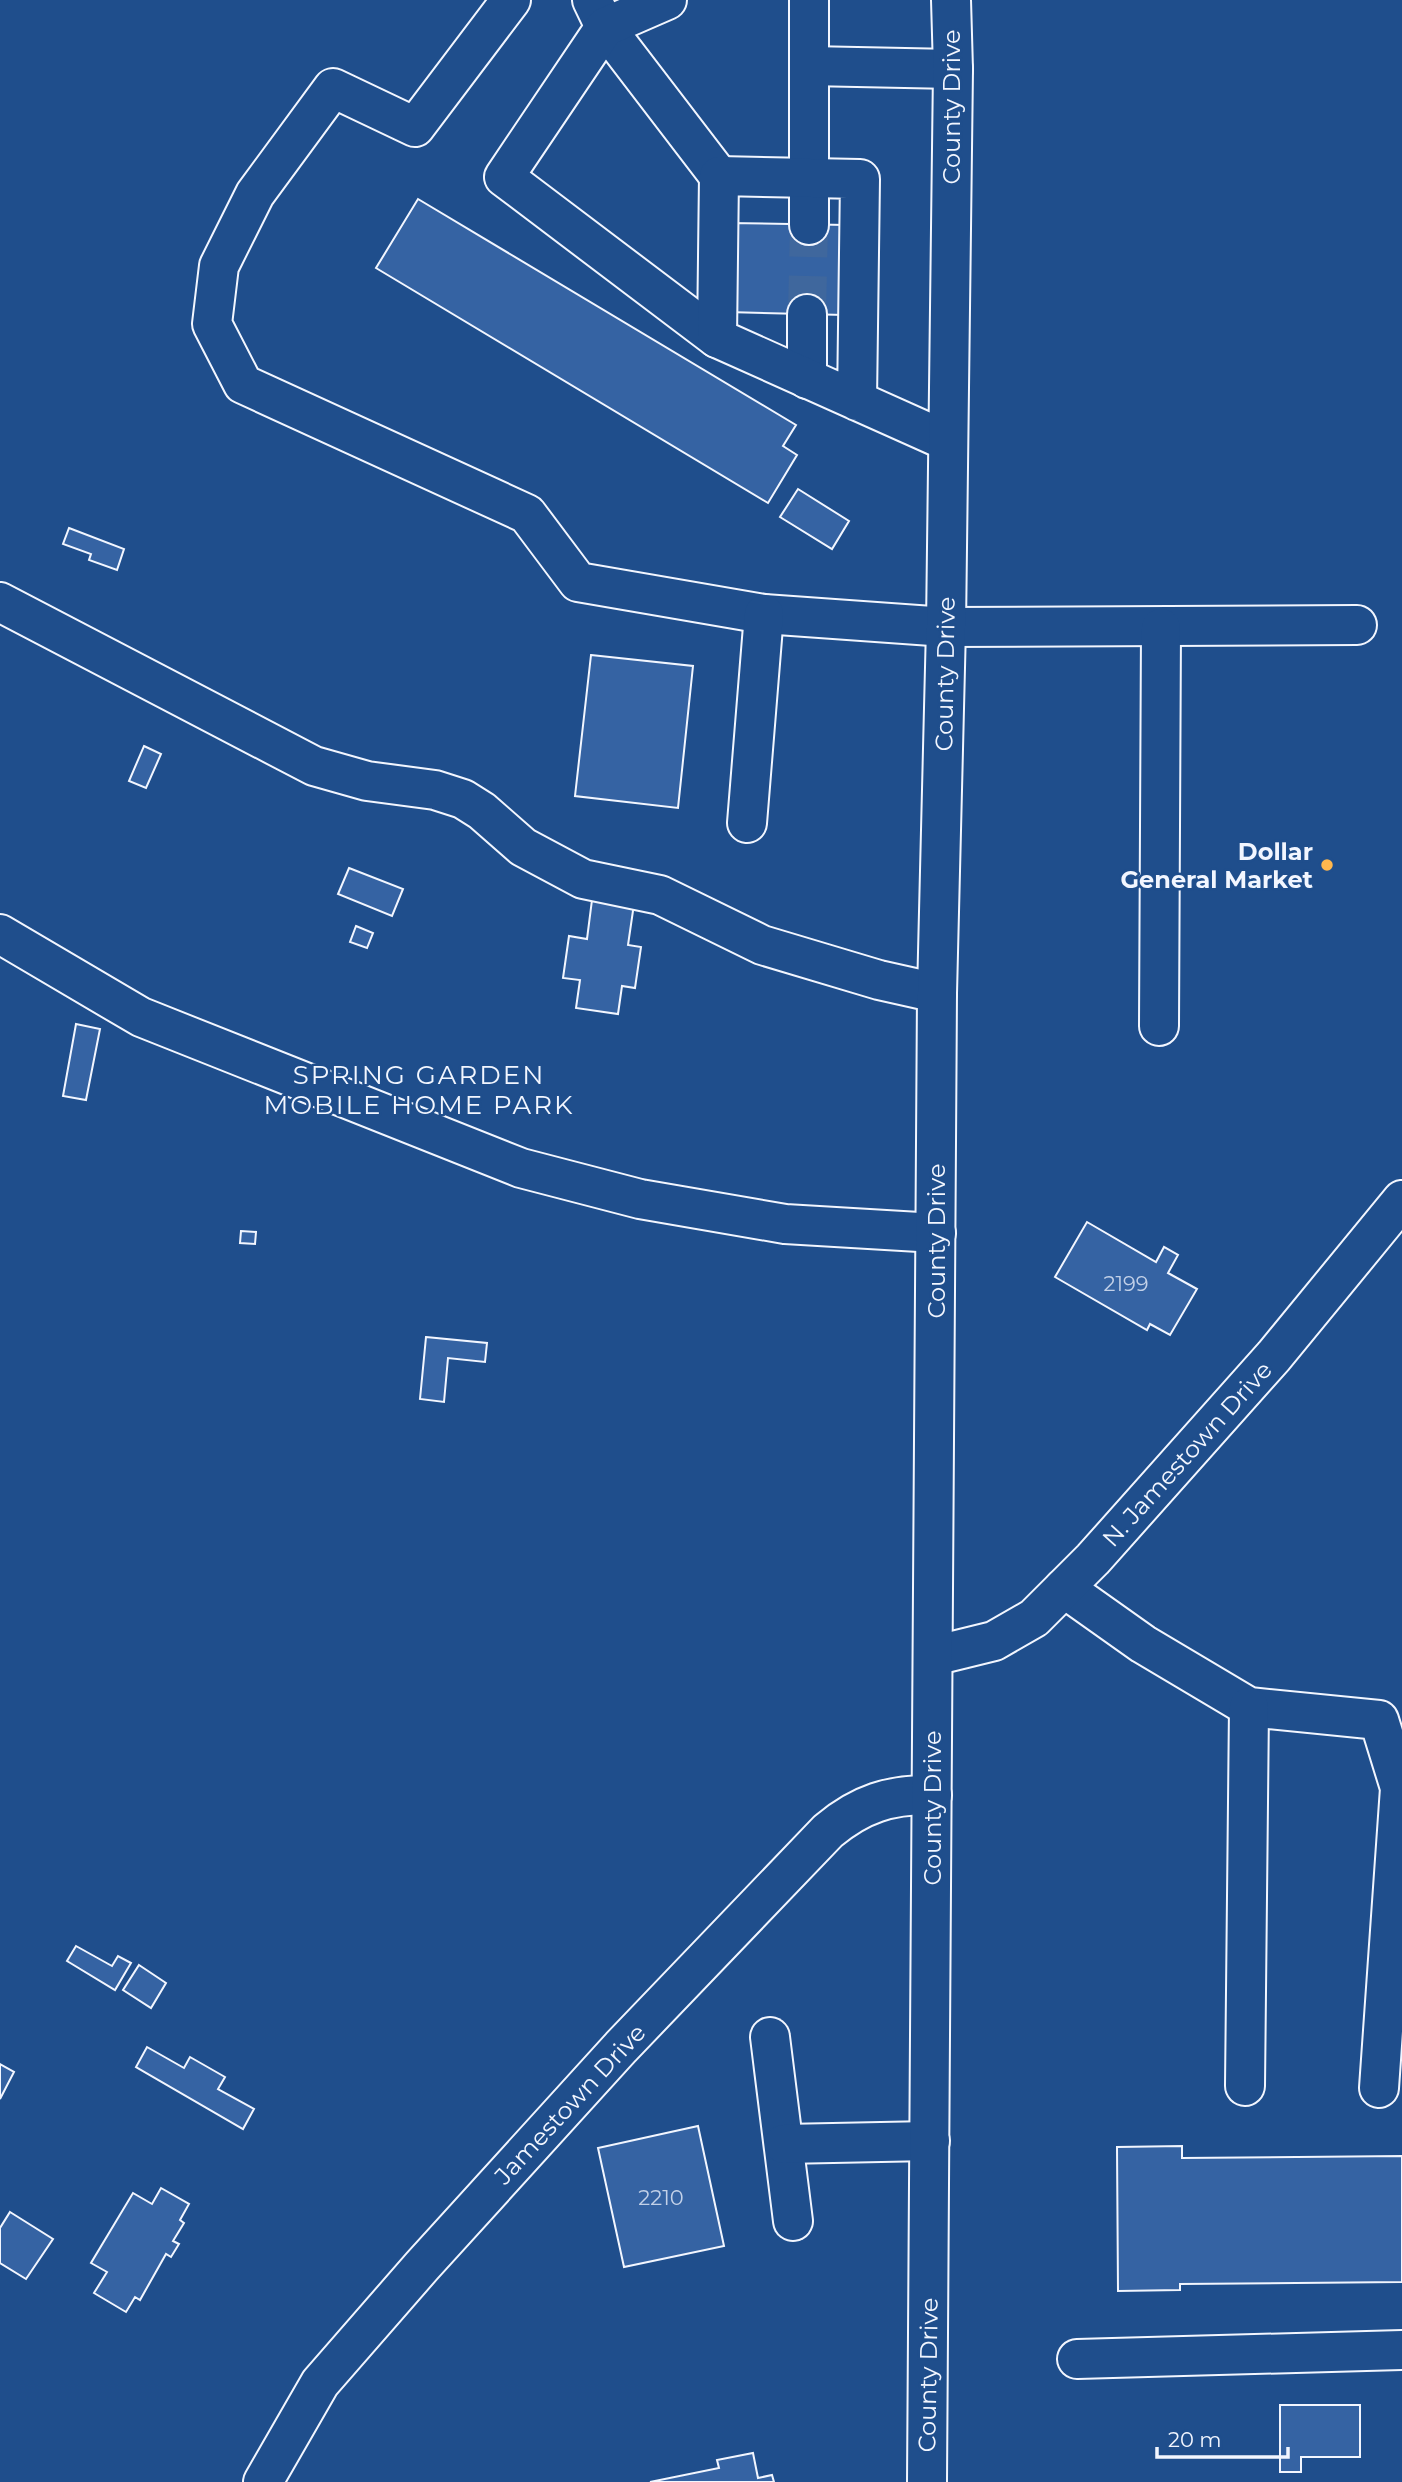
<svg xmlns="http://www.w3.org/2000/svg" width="1402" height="2482" viewBox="0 0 1402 2482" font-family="Montserrat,sans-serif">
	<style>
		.building { fill: #3563a3; stroke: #f2f6ff; stroke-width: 2 }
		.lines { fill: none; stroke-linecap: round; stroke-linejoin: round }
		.minor-tunnel { stroke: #3f679d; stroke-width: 38; stroke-dasharray: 38 19; stroke-linecap: butt }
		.minor-casing { stroke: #f2f6ff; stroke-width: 42 }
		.highway-casing { stroke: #f2f6ff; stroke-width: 42 }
		.minor { stroke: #1f4e8c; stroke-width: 38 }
		.highway { stroke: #1f4e8c; stroke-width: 38 }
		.poi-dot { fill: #ffb74d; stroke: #1f4e8c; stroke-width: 2.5 }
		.labels { text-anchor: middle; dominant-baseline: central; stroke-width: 5; stroke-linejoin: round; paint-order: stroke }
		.number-label { font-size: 21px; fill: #c3d1e8 }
		.street-label { font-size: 24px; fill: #f2f6ff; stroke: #1f4e8c }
		.poi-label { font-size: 24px; font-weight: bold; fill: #f2f6ff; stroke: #1f4e8c; text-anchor: end }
		.neighbourhood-label { font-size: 26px; letter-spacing: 2px; fill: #f2f6ff; stroke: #1f4e8c }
	</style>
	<rect width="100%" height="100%" fill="#1f4e8c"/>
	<!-- building -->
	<g class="building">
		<path d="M418 199 796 425 783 446 797 455 768 503 376 268Z"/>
		<path d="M728 223 846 225 844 315 727 312Z"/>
		<path d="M798 489 849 521 832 549 780 517Z"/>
		<path d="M69 528 124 549 117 570 89 560 91 554 63 544Z"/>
		<path d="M591 655 693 666 678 808 575 796Z"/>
		<path d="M144 746 161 754 146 788 129 781Z"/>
		<path d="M349 868 403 889 392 916 338 894Z"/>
		<path d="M593 892 635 897 628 945 641 947 635 988 622 986 618 1014 576 1008 580 980 563 978 569 936 587 939Z"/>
		<path d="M356 926 373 933 367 948 350 942Z"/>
		<path d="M76 1024 100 1029 86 1100 63 1096Z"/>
		<path d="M1087 1222 1156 1262 1164 1247 1178 1255 1168 1273 1197 1289 1170 1335 1150 1324 1147 1330 1055 1277Z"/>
		<path d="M241 1231 256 1232 255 1244 240 1243Z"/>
		<path d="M426 1337 487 1343 485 1362 448 1358 444 1402 420 1399Z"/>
		<path d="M76 1946 112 1966 118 1956 131 1963 115 1990 67 1961Z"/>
		<path d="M139 1965 166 1983 151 2008 123 1990Z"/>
		<path d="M147 2047 184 2068 190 2057 225 2077 218 2089 254 2109 243 2129 136 2067Z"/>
		<path d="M0 2064 14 2072 0 2099Z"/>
		<path d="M698 2126 724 2246 624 2267 598 2148Z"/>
		<path d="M1182 2146V2158L1402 2156V2282L1180 2284V2290L1118 2291 1117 2147Z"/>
		<path d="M161 2188 189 2204 180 2220 184 2223 173 2241 179 2244 171 2257 166 2254 140 2300 135 2297 126 2312 94 2293 107 2272 91 2263 133 2193 152 2204Z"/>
		<path d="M10 2212 53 2239 26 2279 0 2263V2228Z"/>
		<path d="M1280 2405H1360V2457H1301V2472H1280Z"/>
		<path d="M753 2453 758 2478 772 2475 774 2482H650L719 2468 717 2460Z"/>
	</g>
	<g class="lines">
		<!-- minor-tunnel -->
		<path class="minor-tunnel" d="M807 314 809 225"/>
		<defs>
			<g id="minor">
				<path d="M511 0 415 127 333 88 255 194 219 266 212 324 243 384 527 514 578 582 764 614 946 627 1357 625"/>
				<path d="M592 0 605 27 719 176"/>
				<path d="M667 0 605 27 504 177 717 338"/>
				<path d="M809 66 953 69"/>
				<path d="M809 225V0"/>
				<path d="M807 379V314"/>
				<path d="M857 401 860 179 719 176 717 338 947 441"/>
				<path d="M0 602 314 766 367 781 435 790 463 799 482 811 523 847 583 879 660 895 762 945 879 980 937 993"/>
				<path d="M747 823 764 614"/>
				<path d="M0 934 141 1017 521 1168 640 1199 785 1224 936 1233"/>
				<path d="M1159 1026 1161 628"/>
				<path d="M1064 1588 1143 1644 1249 1707 1379 1720 1400 1788 1379 2088"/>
				<path d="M933 1656 994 1641 1034 1618 1093 1559 1274 1356 1402 1200"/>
				<path d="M770 2037 793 2221"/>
				<path d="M1245 2086 1249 1707"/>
				<path d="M784 2144 930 2141"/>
				<path d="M1077 2359 1402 2350"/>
				<path d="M263 2482 320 2383 422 2266 621 2047 828 1831C860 1804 891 1794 932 1795"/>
			</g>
			<path id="highway" d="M927 2482 937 993 946 627 953 69 951 0"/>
		</defs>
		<!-- minor casing -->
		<use href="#minor" class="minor-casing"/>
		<!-- highway casing -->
		<use href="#highway" class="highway-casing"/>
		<!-- minor -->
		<use href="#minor" class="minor"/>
		<!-- highway -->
		<use href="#highway" class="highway"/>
	</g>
	<!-- markers -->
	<circle class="poi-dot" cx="1327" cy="865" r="7"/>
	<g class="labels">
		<!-- number labels -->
		<g class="number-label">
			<text x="1126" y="1283">2199</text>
			<text x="661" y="2197">2210</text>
		</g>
		<!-- street labels -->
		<g class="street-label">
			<text transform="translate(951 107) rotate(-90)">County Drive</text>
			<text transform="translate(945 674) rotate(-89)">County Drive</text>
			<text transform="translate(936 1241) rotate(-90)">County Drive</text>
			<text transform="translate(1187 1454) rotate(-48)">N. Jamestown Drive</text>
			<text transform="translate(932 1808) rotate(-90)">County Drive</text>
			<text transform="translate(570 2104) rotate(-47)">Jamestown Drive</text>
			<text transform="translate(928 2375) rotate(-89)">County Drive</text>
		</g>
		<!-- poi labels -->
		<g class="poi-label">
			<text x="1313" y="851">Dollar<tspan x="1313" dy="28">General Market</tspan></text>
		</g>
		<!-- neighbourhood labels -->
		<g class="neighbourhood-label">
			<text x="419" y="1075">SPRING GARDEN<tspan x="419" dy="30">MOBILE HOME PARK</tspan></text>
		</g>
	</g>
	<!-- scale -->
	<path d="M1157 2447v10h131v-10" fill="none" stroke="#f2f6ff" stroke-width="3.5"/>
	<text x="1168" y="2447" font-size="21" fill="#f2f6ff" stroke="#1f4e8c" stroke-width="5" paint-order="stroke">20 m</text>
</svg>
